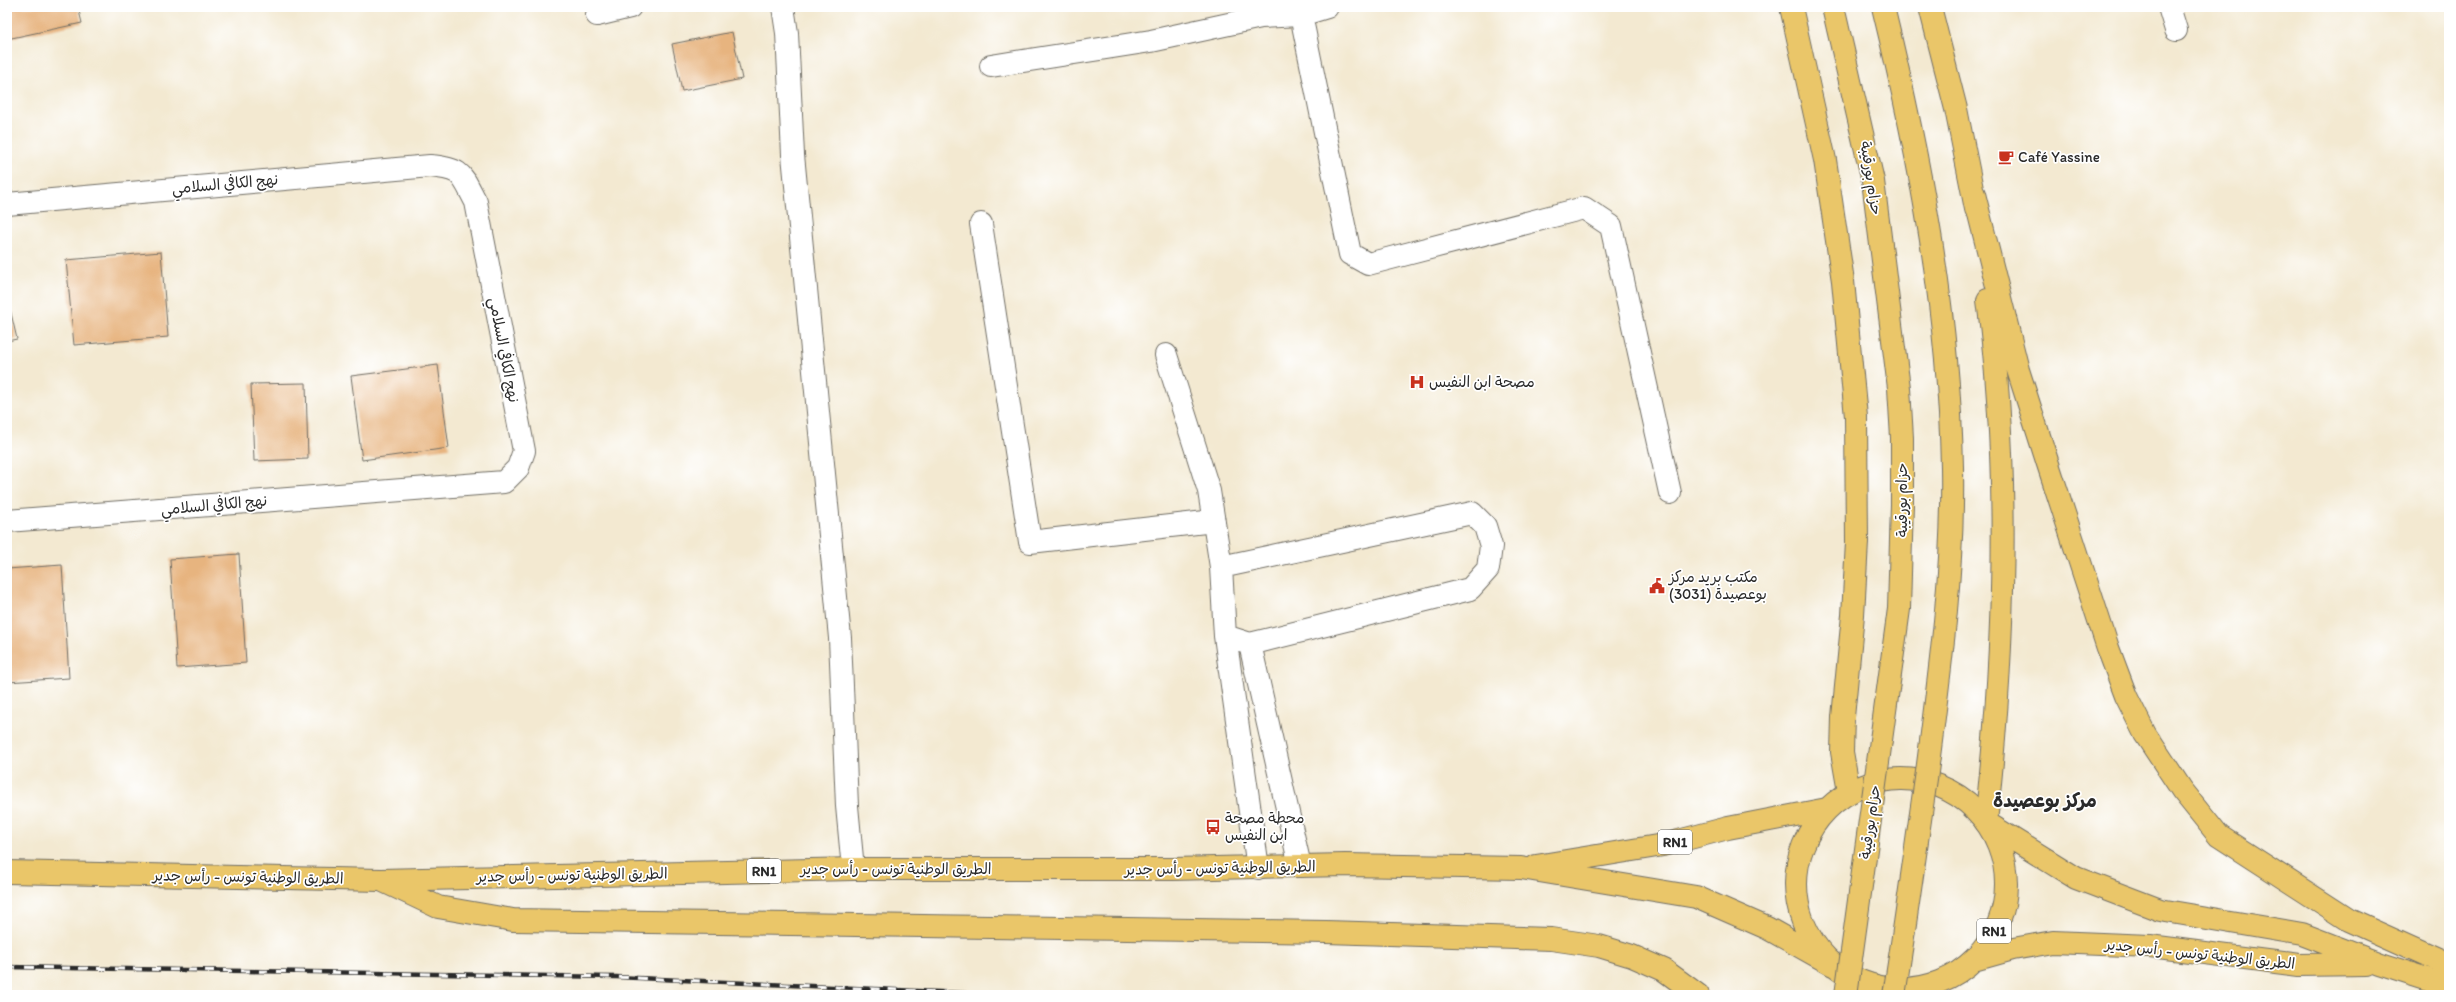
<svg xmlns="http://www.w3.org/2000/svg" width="2456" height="1002" font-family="Itim,'Playpen Sans Arabic',sans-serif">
<rect width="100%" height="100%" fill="#fff"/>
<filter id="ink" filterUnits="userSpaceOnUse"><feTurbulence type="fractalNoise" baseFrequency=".025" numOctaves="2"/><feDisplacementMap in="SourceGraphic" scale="8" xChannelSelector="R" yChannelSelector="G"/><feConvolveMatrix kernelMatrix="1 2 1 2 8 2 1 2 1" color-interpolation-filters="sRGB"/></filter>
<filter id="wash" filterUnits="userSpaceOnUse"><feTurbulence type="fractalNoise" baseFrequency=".012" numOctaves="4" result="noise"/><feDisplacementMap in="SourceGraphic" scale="16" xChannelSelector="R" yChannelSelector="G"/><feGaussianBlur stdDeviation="0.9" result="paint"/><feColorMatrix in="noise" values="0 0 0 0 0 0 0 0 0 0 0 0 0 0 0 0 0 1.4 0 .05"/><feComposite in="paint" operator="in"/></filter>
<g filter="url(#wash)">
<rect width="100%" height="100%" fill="#f3e9d1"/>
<g id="blocks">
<path fill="#e7b47f" d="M 7,7 L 78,7 L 82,23 L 7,39 Z
M 732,32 L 742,79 L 682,91 L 672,44 Z
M 161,252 L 168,337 L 74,345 L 66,260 Z
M 7,296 L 17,339 L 7,341 Z
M 438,365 L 449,448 L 362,460 L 351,376 Z
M 306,383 L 308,459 L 254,461 L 251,384 Z
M 239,554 L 246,663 L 177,668 L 170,559 Z
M 62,565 L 69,678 L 7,682 L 7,569 Z"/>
</g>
</g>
<g filter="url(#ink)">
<use href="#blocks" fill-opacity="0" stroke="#716e65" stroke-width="1"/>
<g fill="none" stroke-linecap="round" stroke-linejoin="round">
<defs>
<path id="minor" d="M 783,7 L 787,33 L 793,155 L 840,638 L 847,806 L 853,869
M 1258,7 L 1261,17 L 1301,15 L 1327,7
M 2169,7 L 2176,30
M 597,15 L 630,7
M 1301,15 L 1350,254 L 1368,264 L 1584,208 L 1611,226 L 1670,493
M 991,66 L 1151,41 L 1261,17
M 7,204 L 430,166 C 463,169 461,174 476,202 L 524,451 L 518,468 L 504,482 L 7,521
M 981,224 L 1030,542 L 1214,521
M 1166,355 L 1209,491 L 1221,567 L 1472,513 L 1485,526 L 1491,546 L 1488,569 L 1470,589 L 1250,644 L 1225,636
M 1221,567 L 1225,636 L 1258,868
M 1250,644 L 1300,866"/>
<path id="major" d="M1796 884a105 105 0 1 1 210 0a105 105 0 1 1-210 0Z
M 1987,823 L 2076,878 L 2160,910 L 2302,934 L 2380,964 L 2449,986
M 1536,866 L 1663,845 L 1728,828 L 1827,809
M 7,872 L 381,880 L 853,869 L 1173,869 L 1345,865 L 1521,868 L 1696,897 L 1767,928 L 1833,965
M 1974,960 L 2013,949 L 2053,942 L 2150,946 L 2299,965 L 2367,964"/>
<path id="highway" d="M 1791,7 L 1825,160 L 1843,281 L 1856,417 L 1857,542 L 1853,615 L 1843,717 L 1842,752 L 1849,792
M 1930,7 L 1956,109 L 1976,209
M 1974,194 L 2018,370 L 2048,464 L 2108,648 L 2126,696 L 2145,734 L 2182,790 L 2219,836 L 2349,920 L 2449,965
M 1986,822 C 2005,649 2011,473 1988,300
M 381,880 L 438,907 L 513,920 L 1326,932 L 1551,939 L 1599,946 L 1632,956 L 1664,970 L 1698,995"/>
</defs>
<use href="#minor" stroke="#716e65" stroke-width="24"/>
<use href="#major" stroke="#716e65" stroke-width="24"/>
<use href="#highway" stroke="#716e65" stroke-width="24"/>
<use href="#minor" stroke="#fff" stroke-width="22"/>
<use href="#major" stroke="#eac669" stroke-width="22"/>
<use href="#highway" stroke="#eac669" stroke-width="22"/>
<defs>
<path id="rail" d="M 7,967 L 616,977 L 1005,995"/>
</defs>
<use href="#rail" stroke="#2b2b2b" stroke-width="4.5"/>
<use href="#rail" stroke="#fff" stroke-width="3" stroke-dasharray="9" stroke-linecap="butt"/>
<defs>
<path id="highway-bridge" d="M 1833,7 L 1873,181 L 1899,388 L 1902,438 L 1902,504 L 1899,609 L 1846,995
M 1883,7 C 1920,159 1949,311 1952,467 C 1954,569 1940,671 1927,772 C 1916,846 1906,921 1894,995"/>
</defs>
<use href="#highway-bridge" stroke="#716e65" stroke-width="24" stroke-linecap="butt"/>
<use href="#highway-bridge" stroke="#eac669" stroke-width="22"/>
</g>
</g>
<defs>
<symbol id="cafe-bare" viewBox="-9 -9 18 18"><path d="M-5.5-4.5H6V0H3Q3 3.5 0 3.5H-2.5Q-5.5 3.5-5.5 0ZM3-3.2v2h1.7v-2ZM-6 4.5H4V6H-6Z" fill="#c8321e" stroke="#fff" stroke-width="2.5" paint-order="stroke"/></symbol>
<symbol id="hospital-bare" viewBox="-9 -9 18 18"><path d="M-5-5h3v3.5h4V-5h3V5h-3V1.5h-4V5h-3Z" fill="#c8321e" stroke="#fff" stroke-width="2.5" paint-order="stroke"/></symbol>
<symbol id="civic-bare" viewBox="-9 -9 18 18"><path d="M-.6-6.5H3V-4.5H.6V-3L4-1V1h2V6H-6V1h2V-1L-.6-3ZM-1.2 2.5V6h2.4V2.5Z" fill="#c8321e" stroke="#fff" stroke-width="2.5" paint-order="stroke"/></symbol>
<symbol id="bus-bare" viewBox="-9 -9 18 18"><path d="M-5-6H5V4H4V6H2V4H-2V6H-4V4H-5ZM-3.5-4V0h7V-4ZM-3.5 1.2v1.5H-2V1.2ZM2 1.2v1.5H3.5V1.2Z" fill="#c8321e" stroke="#fff" stroke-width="2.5" paint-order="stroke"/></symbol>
</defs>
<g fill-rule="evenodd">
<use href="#cafe-bare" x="1995" y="146" width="22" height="22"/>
<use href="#hospital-bare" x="1406" y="371" width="22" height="22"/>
<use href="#civic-bare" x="1646" y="575" width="22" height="22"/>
<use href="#bus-bare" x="1202" y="816" width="22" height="22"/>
</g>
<g text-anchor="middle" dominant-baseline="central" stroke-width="3.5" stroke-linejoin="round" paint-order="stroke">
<g fill="#fff" stroke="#6b6b6b" stroke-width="1">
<rect x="1658" y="830" width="34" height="24" rx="3"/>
<rect x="747" y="859" width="34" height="24" rx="3"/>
<rect x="1977" y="919" width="34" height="24" rx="3"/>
</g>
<g font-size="14" font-weight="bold" fill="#2b2b2b">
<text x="1675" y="842">RN1</text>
<text x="764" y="871">RN1</text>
<text x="1994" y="931">RN1</text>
</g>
<g font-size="15" fill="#2b2b2b" stroke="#fff" text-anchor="start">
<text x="2018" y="157">Café Yassine</text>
<text x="1429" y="382">مصحة ابن النفيس</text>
<text x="1669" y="577">مكتب بريد مركز<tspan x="1669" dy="17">بوعصيدة (3031)</tspan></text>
<text x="1225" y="818">محطة مصحة<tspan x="1225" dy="17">ابن النفيس</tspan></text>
</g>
<g font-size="15" fill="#2b2b2b" stroke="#fff">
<text transform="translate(1871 178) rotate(81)">حزام بورقيبة</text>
<text transform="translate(225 184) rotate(-5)">نهج الكافي السلامي</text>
<text transform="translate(504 350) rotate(79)">نهج الكافي السلامي</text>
<text transform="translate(1902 500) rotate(-90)">حزام بورقيبة</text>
<text transform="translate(214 505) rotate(-5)">نهج الكافي السلامي</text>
<text transform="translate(1870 822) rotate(-82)">حزام بورقيبة</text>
<text transform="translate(1220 868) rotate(-1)">الطريق الوطنية تونس - رأس جدير</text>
<text x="896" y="869">الطريق الوطنية تونس - رأس جدير</text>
<text transform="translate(572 875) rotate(-1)">الطريق الوطنية تونس - رأس جدير</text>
<text transform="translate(248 877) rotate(1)">الطريق الوطنية تونس - رأس جدير</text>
<text transform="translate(2200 954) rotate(6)">الطريق الوطنية تونس - رأس جدير</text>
</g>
<g font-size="19" font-weight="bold" fill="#2b2b2b" stroke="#fff">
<text x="2045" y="800">مركز بوعصيدة</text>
</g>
</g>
<rect width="2456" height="1002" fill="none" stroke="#fff" stroke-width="24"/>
</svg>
